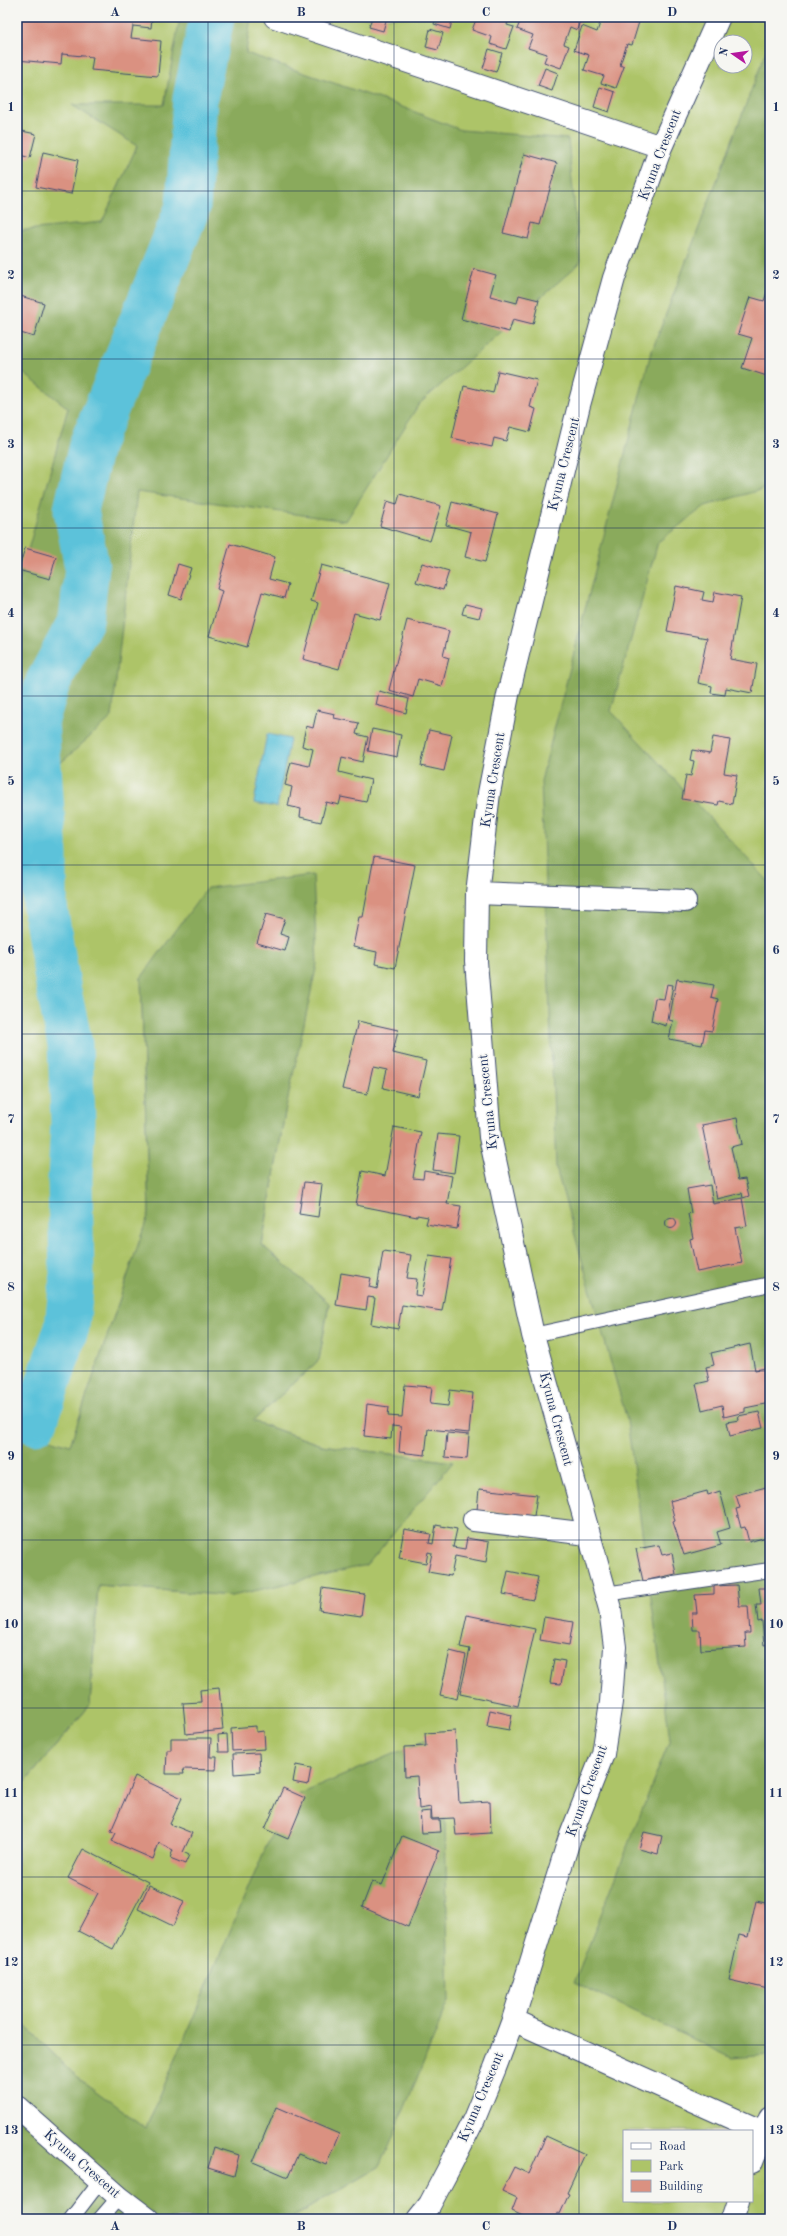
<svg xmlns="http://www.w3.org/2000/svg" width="787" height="2236" font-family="'Old Standard TT',serif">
<rect width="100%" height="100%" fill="#f6f6f2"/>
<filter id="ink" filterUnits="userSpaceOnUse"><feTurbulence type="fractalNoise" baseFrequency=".025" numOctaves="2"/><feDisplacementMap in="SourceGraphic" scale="8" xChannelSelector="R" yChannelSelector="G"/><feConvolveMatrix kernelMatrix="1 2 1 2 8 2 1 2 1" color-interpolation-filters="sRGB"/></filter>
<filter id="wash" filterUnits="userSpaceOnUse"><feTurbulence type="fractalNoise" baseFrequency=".012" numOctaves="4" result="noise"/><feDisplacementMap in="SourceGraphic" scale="16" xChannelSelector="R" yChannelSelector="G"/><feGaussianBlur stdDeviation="0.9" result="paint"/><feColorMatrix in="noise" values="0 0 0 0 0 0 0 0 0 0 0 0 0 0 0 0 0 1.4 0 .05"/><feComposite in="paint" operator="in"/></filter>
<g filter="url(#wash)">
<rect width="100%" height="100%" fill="#f4e6d1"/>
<path fill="#adc468" stroke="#647a63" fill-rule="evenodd" d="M 17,17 L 770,17 L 770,2219 L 290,2219 L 381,2165 L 286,1801 L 146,2129 L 78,2078 L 17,2018 L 17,1792 L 90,1705 L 98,1585 L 232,1596 L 453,1462 L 321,1445 L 253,1421 L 319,1360 L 329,1304 L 262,1245 L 285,1112 L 141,978 L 149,1213 L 70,1446 L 17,1429 ZM 721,42 L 745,42 L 745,66 L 721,66 ZM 624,2131 L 752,2131 L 752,2201 L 624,2201 Z"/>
<path fill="#8aaa5c" stroke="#526c5d" d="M 180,17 L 251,17 L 246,53 L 392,103 L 461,130 L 568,139 L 580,263 L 419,404 L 346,521 L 137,492 L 112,717 L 17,802 L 17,589 L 68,408 L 17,368 L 17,231 L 102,222 L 137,146 L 72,105 L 164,105 Z
M 770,41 L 770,487 L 705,506 L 658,542 L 611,711 L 770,883 L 770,2055 L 732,2058 L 574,1983 L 670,1739 L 627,1420 L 556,1168 L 541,781 L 650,356 Z
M 313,875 L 317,964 L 285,1112 L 262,1245 L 329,1303 L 319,1360 L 253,1421 L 321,1445 L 453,1462 L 367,1565 L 232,1596 L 98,1585 L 90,1705 L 17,1792 L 17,1429 L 70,1445 L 149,1213 L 141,978 L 207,888 Z
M 443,1733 L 449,2001 L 381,2165 L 290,2219 L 17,2219 L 17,2018 L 78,2078 L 146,2128 L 286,1800 Z"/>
<path fill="#5cc2da" stroke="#3c789c" d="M 267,734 L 290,739 L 277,807 L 254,803 Z"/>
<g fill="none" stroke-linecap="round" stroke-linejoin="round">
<path stroke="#5cc2da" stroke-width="45" d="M 35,1422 L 67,1327 L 72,1278 L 70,1179 L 73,1121 L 70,1044 L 59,991 L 45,907 L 45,855 L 36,722 L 48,682 L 81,620 L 87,567 L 76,510 L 91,446 L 188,207 L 195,99 L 212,17"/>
</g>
<g id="blocks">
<path fill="#da9181" d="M 17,17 L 152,17 L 151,28 L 133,26 L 131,38 L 161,41 L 158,76 L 91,70 L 93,57 L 62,54 L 61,64 L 17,60 Z
M 372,17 L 387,17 L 383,31 L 369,27 Z
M 436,17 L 453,17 L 450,29 L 434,24 Z
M 477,17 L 509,17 L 507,25 L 514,27 L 506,49 L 490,44 L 492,37 L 472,30 Z
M 522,17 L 581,17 L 577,30 L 570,27 L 564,44 L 569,46 L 561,68 L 544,62 L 547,54 L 528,48 L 533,35 L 517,29 Z
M 602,17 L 623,22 L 624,17 L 639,22 L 632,45 L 627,44 L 620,65 L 624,67 L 616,88 L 601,83 L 604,76 L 584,70 L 589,55 L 574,50 L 582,26 L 597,32 Z
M 430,29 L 443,33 L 438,50 L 426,47 Z
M 489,49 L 502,53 L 496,72 L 483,68 Z
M 545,68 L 558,73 L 552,91 L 538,86 Z
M 600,87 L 615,92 L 609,112 L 594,107 Z
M 17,130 L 36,134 L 30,158 L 17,154 Z
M 43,152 L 78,160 L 71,194 L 36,187 Z
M 524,154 L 557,163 L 540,225 L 532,223 L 528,239 L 503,233 Z
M 474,269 L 496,275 L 490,296 L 517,303 L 519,295 L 539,300 L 533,324 L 513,319 L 509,332 L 461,319 Z
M 770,283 L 770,377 L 742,368 L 752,338 L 738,334 L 750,297 L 764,301 Z
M 17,295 L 44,303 L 34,337 L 17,332 Z
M 498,371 L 537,380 L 530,407 L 536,409 L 530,432 L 510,427 L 506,441 L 494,438 L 492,447 L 452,438 L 464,386 L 493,393 Z
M 400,494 L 441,506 L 430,541 L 380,526 L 387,501 L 397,504 Z
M 452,502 L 498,514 L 485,562 L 465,557 L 471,532 L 446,525 Z
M 230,544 L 275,557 L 269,579 L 288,584 L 284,598 L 262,592 L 247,647 L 209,636 L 222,591 L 217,589 Z
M 25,548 L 56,557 L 50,579 L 18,570 Z
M 422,563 L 449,571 L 443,590 L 416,582 Z
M 178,564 L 191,568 L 181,599 L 169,595 Z
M 321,565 L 390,583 L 380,620 L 354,613 L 339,669 L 303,659 L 318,603 L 311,601 Z
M 676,586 L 704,592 L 702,600 L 713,602 L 715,592 L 741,597 L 730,659 L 757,664 L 752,693 L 726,688 L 725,695 L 711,693 L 712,686 L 698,683 L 707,638 L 667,631 Z
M 465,604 L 482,608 L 479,618 L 462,614 Z
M 407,620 L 449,631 L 443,656 L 449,658 L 442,686 L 418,679 L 413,697 L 389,690 Z
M 379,691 L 409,699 L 406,713 L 376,705 Z
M 317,710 L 335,714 L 334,718 L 359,723 L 356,734 L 368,737 L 363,762 L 342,757 L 339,772 L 371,780 L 366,802 L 341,797 L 339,805 L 326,802 L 321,822 L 300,817 L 301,809 L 288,806 L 292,787 L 285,785 L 291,762 L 309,766 L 313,749 L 302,746 L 306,726 L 313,728 Z
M 372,729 L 401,735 L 397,757 L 368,751 Z
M 429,730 L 452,735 L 444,771 L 421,766 Z
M 713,737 L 730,740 L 724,773 L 737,775 L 732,804 L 719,801 L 718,805 L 682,799 L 686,775 L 691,776 L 694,761 L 690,760 L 692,750 L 710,753 Z
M 374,857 L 415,865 L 395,968 L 375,964 L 377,952 L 353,947 L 359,917 L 363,917 Z
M 266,914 L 285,919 L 280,934 L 289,937 L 285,951 L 257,943 Z
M 677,979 L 714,985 L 711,997 L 718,999 L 712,1031 L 705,1030 L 702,1045 L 669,1039 L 673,1021 L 669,1020 Z
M 667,984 L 673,985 L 666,1026 L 651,1021 L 655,998 L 664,999 Z
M 358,1021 L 398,1030 L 393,1053 L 426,1061 L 418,1096 L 383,1088 L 387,1070 L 373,1067 L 367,1094 L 342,1089 Z
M 737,1118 L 742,1144 L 731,1147 L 738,1180 L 745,1179 L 749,1196 L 743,1198 L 742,1193 L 717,1199 L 702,1125 Z
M 394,1127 L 421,1132 L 413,1178 L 423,1179 L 424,1171 L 452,1176 L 447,1204 L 461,1206 L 457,1229 L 426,1224 L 428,1217 L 417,1215 L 417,1217 L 356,1205 L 362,1171 L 385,1176 Z
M 438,1134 L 459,1136 L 454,1173 L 433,1170 Z
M 304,1182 L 322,1184 L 318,1217 L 299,1214 Z
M 710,1185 L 713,1204 L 742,1198 L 747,1226 L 735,1228 L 742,1263 L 697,1272 L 690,1239 L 693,1238 L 688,1214 L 691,1213 L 687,1189 Z
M665.5 1223a5.5 5.5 0 1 1 11 0a5.5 5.5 0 1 1-11 0Z
M 383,1251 L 411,1255 L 407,1278 L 417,1279 L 415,1295 L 422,1296 L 429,1256 L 451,1259 L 442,1311 L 402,1305 L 398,1329 L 371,1324 L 375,1298 L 368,1297 L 366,1310 L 336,1305 L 341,1273 L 371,1278 L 369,1287 L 377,1289 Z
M 750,1344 L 755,1370 L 770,1367 L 770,1403 L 745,1408 L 745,1412 L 724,1417 L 722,1405 L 702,1410 L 696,1384 L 709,1381 L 706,1367 L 714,1365 L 711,1353 Z
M 405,1385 L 432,1387 L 430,1404 L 448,1406 L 450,1390 L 473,1393 L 469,1433 L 428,1429 L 425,1455 L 399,1452 L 401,1427 L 392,1426 L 391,1439 L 364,1436 L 367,1404 L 389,1407 L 388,1416 L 402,1417 Z
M 759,1412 L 763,1428 L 730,1436 L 727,1422 L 739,1420 L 738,1416 Z
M 447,1433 L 469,1435 L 467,1459 L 445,1457 Z
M 770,1486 L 770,1536 L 749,1542 L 745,1527 L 741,1528 L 736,1509 L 740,1508 L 736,1495 Z
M 479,1489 L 537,1495 L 534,1516 L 477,1510 Z
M 707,1491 L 708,1495 L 720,1491 L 730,1528 L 717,1532 L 721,1545 L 684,1555 L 673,1522 L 675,1521 L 670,1501 Z
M 436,1525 L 457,1529 L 453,1547 L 465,1549 L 467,1538 L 489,1542 L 486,1562 L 455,1556 L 451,1576 L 428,1572 L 432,1553 L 428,1552 L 426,1563 L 399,1558 L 404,1529 L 431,1534 L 429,1543 L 433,1544 Z
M 659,1545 L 662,1555 L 672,1553 L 676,1574 L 643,1581 L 636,1549 Z
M 508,1571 L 538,1577 L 533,1600 L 503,1594 Z
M 737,1585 L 739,1606 L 748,1606 L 750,1633 L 745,1633 L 746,1647 L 701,1650 L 700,1630 L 693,1630 L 692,1613 L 697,1613 L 695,1595 L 714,1594 L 714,1586 Z
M 322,1588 L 364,1594 L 361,1616 L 319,1610 Z
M 759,1588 L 770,1588 L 770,1644 L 764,1645 L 762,1621 L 758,1622 L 756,1605 L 761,1605 Z
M 467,1615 L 535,1629 L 518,1706 L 460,1694 L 470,1649 L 460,1647 Z
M 544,1617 L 573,1622 L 569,1645 L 540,1640 Z
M 450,1651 L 466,1655 L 457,1699 L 440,1695 Z
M 554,1659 L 565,1661 L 561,1684 L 550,1683 Z
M 219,1688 L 223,1730 L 186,1734 L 183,1703 L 201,1702 L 200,1690 Z
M 490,1710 L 512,1715 L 509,1730 L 487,1726 Z
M 256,1726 L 256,1732 L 264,1731 L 265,1749 L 232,1751 L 231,1728 Z
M 455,1731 L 459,1803 L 490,1801 L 491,1833 L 456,1835 L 454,1818 L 432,1819 L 431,1807 L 419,1809 L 417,1776 L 405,1777 L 404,1747 L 426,1746 L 425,1733 Z
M 227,1734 L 228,1752 L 219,1752 L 218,1735 Z
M 171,1738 L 211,1738 L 210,1757 L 217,1757 L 216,1770 L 183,1769 L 184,1774 L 166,1774 L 167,1750 L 171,1750 Z
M 259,1753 L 260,1772 L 234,1774 L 233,1754 Z
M 296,1765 L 311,1768 L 308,1785 L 293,1782 Z
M 135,1776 L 182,1798 L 170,1824 L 192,1833 L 183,1852 L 189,1855 L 185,1864 L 170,1858 L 173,1850 L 159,1843 L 153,1859 L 112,1841 L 116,1833 L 111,1831 Z
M 283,1788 L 305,1798 L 288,1839 L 265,1829 Z
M 431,1811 L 431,1820 L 440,1820 L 441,1832 L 422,1833 L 420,1812 Z
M 644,1832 L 662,1836 L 658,1854 L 639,1849 Z
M 402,1836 L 439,1851 L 408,1927 L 362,1907 L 372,1881 L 382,1885 Z
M 83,1849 L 148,1882 L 113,1949 L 78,1931 L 98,1893 L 68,1878 Z
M 149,1885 L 184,1901 L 173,1926 L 138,1909 Z
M 756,1901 L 770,1904 L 770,1980 L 768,1989 L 729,1980 L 739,1935 L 748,1937 Z
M 276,2107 L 339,2134 L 326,2165 L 298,2154 L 288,2177 L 253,2162 Z
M 546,2136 L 585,2154 L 567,2193 L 569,2194 L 560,2214 L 558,2213 L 555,2219 L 529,2219 L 512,2211 L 517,2198 L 502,2191 L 514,2167 L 529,2174 Z
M 214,2147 L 239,2155 L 234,2176 L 208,2168 Z"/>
</g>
</g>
<g filter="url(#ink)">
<use href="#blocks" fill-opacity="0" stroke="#3c4a6f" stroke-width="1"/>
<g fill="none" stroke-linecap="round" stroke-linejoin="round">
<defs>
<path id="lane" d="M 533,1335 L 770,1284
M 605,1594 L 770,1570
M 71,2219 L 101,2180
M 100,2219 L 119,2197"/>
<path id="street" d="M 275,17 L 661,147
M 477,893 L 685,901
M 474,1520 L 588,1534
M 513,2020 L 763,2132
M 17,2107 L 119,2197 L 148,2219
M 752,2162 L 770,2117
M 418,2219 L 430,2204 L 448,2170 L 474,2119 L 495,2068 L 513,2020 L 569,1840 L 603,1754 L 611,1702 L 615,1647 L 610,1609 L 533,1335 L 490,1137 L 476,961 L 477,893 L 489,793 L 508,695 L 579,405 L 614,278 L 661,147 L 719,17
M 732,2219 L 738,2201"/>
</defs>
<use href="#lane" stroke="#3c4a6f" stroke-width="16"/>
<use href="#street" stroke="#3c4a6f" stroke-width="24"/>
<use href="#lane" stroke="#fff" stroke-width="14"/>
<use href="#street" stroke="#fff" stroke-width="22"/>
</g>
</g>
<path fill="none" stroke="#1b2f5e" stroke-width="1" stroke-opacity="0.55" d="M 208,17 L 208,2219M 394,17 L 394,2219M 579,17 L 579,2219M 17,191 L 770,191M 17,359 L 770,359M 17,528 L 770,528M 17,696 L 770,696M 17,865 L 770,865M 17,1034 L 770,1034M 17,1202 L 770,1202M 17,1371 L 770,1371M 17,1540 L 770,1540M 17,1708 L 770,1708M 17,1877 L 770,1877M 17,2045 L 770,2045"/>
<g text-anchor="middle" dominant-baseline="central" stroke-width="3" stroke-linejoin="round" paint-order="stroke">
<g font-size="14" fill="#1b2f5e" stroke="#f6f6f2">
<text transform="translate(660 155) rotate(-69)">Kyuna Crescent</text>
<text transform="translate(564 464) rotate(-76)">Kyuna Crescent</text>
<text transform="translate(493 780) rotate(-81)">Kyuna Crescent</text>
<text transform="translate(488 1102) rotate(-96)">Kyuna Crescent</text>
<text transform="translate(556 1419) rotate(75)">Kyuna Crescent</text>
<text transform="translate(587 1791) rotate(-70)">Kyuna Crescent</text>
<text transform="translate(481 2097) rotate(-67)">Kyuna Crescent</text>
<text transform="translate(82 2164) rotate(41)">Kyuna Crescent</text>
</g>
</g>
<rect width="787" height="2236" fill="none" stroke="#f6f6f2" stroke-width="44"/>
<rect x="623" y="2130" width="130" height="72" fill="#f6f6f2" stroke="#9ea6b7"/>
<rect x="631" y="2143" width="20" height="6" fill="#ffffff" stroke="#9ea6b7"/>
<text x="659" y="2150" font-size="12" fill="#1b2f5e">Road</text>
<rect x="631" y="2160" width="20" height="12" fill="#adc468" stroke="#9ea6b7"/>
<text x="659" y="2170" font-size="12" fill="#1b2f5e">Park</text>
<rect x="631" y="2180" width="20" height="12" fill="#da9181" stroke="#9ea6b7"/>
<text x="659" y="2190" font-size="12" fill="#1b2f5e">Building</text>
<g transform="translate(733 54) rotate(283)"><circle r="19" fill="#f6f6f2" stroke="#9ea6b7"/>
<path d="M0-3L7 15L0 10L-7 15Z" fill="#b5179e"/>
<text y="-6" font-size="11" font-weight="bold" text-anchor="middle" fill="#1b2f5e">N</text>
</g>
<rect x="22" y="22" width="743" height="2192" fill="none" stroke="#1b2f5e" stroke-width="1.5"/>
<g font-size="13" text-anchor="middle" font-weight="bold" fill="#1b2f5e">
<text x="115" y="16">A</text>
<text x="301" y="16">B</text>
<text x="486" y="16">C</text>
<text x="672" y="16">D</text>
<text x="11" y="111">1</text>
<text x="776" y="111">1</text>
<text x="11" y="279">2</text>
<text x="776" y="279">2</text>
<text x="11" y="448">3</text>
<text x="776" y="448">3</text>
<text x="11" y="617">4</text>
<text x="776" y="617">4</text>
<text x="11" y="785">5</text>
<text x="776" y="785">5</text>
<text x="11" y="954">6</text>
<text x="776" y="954">6</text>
<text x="11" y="1123">7</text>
<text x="776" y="1123">7</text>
<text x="11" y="1291">8</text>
<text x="776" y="1291">8</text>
<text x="11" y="1460">9</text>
<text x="776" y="1460">9</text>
<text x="11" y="1628">10</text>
<text x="776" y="1628">10</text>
<text x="11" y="1797">11</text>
<text x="776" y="1797">11</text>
<text x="11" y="1966">12</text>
<text x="776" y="1966">12</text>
<text x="11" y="2134">13</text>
<text x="776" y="2134">13</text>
<text x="115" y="2230">A</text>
<text x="301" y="2230">B</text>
<text x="486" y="2230">C</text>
<text x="672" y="2230">D</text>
</g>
</svg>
